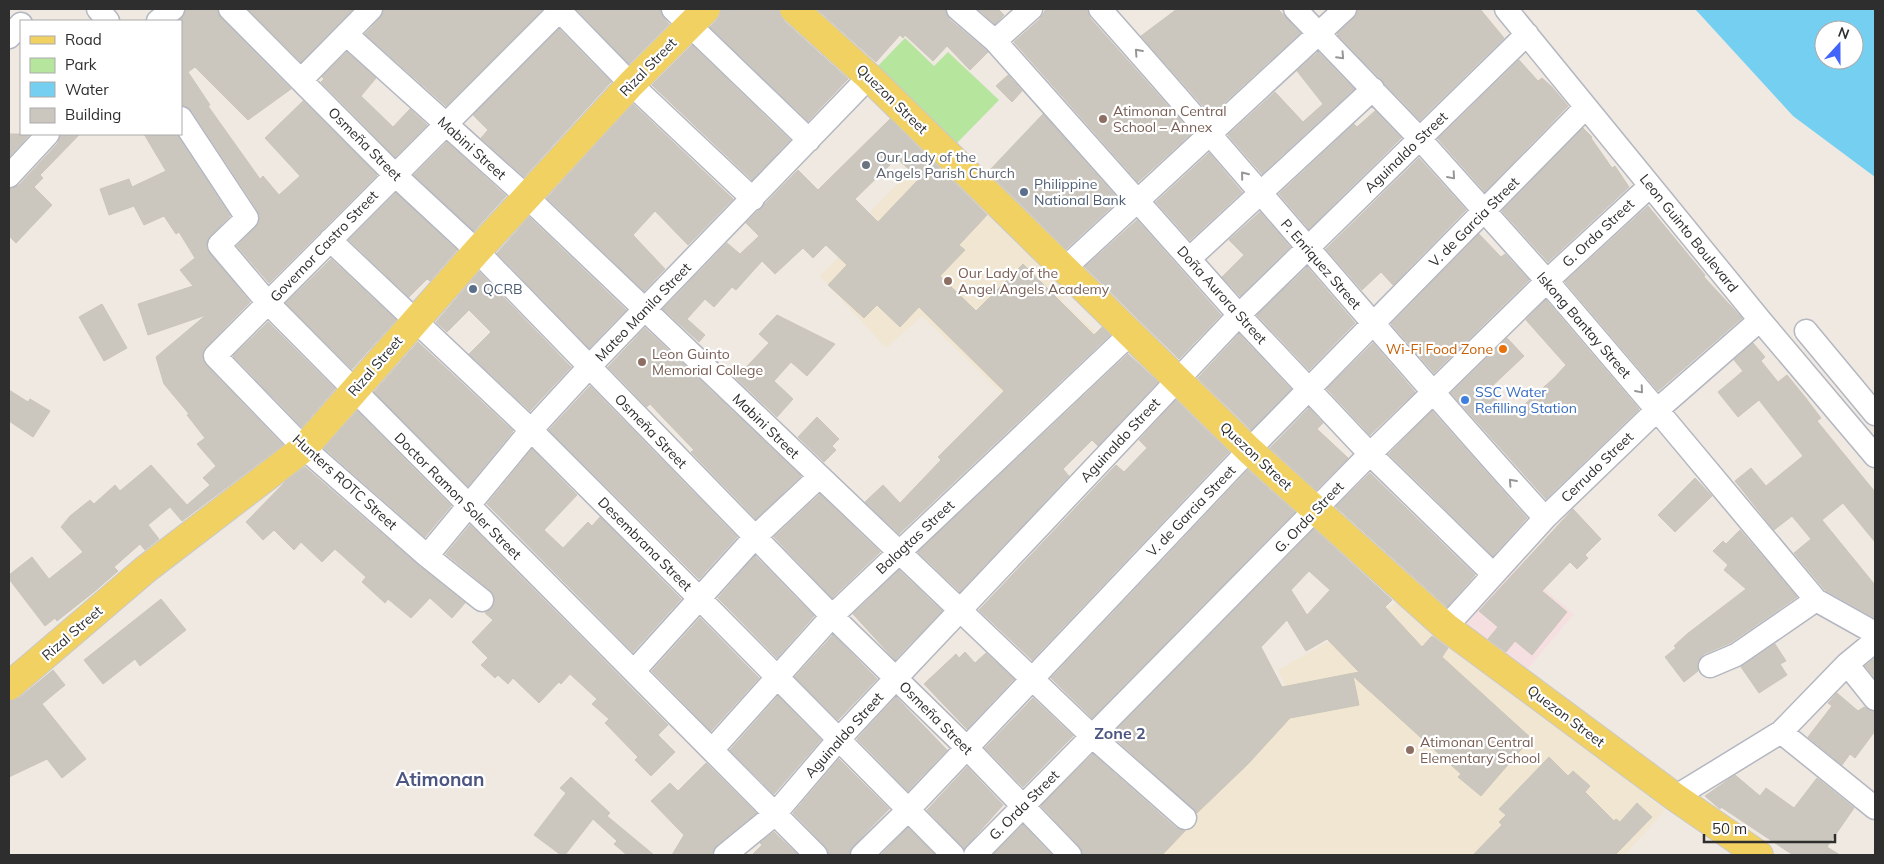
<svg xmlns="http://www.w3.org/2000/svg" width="1884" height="864" font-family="Mulish,sans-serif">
<rect width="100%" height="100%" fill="#efe9e1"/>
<path fill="#f0e6d1" d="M 934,146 L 1076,285 L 1061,301 L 1097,333 L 1050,382 L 1058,397 L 1033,423 L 922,316 L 886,348 L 820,276 L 876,219 L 870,212 Z
M 1400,601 L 1665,810 L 1625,855 L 1132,855 L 1287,690 L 1278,670 Z"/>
<path fill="#f5dfe0" d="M 1514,564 L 1574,614 L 1525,672 L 1465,622 Z"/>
<path fill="#b6e59e" d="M 905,38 L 934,66 L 948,52 L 999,100 L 956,144 L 876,68 Z"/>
<path fill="#75cff0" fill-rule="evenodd" d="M 1695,9 L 1875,9 L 1875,177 L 1793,116 ZM 1824,30 L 1854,30 L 1854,60 L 1824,60 Z"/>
<path fill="#cbc7bf" stroke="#cbc5ba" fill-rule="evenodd" d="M 186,9 L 217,9 L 221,18 L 291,89 L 248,120 L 195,67 L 188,72 L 210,105 L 208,106 L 260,179 L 263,176 L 279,195 L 300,176 L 265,138 L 303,101 L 377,175 L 269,283 L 237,246 L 259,223 L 258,211 L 192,111 L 181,105 L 181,19 Z
M 248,9 L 353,9 L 301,62 Z
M 384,9 L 543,9 L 446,106 L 365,34 L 380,18 Z
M 576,9 L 660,9 L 664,18 L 669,24 L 629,64 Z
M 721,9 L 779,9 L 784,21 L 848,79 L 808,121 L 710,27 L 717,20 Z
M 817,9 L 945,9 L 949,19 L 988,52 L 970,70 L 947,46 L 933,61 L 905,35 L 903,38 L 900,35 L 876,62 Z
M 978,9 L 998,9 L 1004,15 L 995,24 Z
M 1046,9 L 1087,9 L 1090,18 L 1192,133 L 1138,182 L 1014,42 L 1040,19 Z
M 1177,9 L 1278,9 L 1300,33 L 1211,115 L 1141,36 Z
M 1358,9 L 1480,9 L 1504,38 L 1420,120 L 1337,34 L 1354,18 Z
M 559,29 L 611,82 L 524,177 L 481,138 L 488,130 L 473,115 Z
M 692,45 L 790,140 L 752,180 L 652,85 Z
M 347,52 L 376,78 L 361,96 L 393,127 L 410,109 L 427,125 L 395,157 L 321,82 L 324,79 L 322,77 Z
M 1318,52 L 1354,89 L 1262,174 L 1228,135 L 1275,92 L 1303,122 L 1323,104 L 1297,71 Z
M 1519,60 L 1538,81 L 1542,78 L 1552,87 L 1568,106 L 1485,192 L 1438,139 Z
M 1008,75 L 1022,91 L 1012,102 L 996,86 Z
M 633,104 L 733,199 L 688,245 L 655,211 L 633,235 L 665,269 L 644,291 L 547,198 Z
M 1375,111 L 1401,138 L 1309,229 L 1279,194 L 1354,124 L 1357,127 Z
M 1043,114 L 1119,200 L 1066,249 L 988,172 Z
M 890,119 L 987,215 L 959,245 L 965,250 L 940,276 L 976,311 L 1023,264 L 1094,335 L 1102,327 L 1110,335 L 899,534 L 865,502 L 883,485 L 900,503 L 941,460 L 938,457 L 1004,391 L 919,307 L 900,327 L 877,305 L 864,318 L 828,285 L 847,265 L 826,245 L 813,258 L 803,248 L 775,274 L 762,261 L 736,290 L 732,287 L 714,307 L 705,299 L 687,319 L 705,335 L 699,342 L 663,309 L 727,243 L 740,254 L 759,236 L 746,223 L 798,170 L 818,190 ZM 897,158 L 919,179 L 878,222 L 855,199 Z
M 1583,128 L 1592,137 L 1591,138 L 1612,168 L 1615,166 L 1629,187 L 1548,262 L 1502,211 Z
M 9,134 L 30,134 L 9,157 Z
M 61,134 L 80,134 L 40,175 L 43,178 L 34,187 L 52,205 L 16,243 L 9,236 L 9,189 L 19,185 L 58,143 Z
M 144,134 L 176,134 L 230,216 L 210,236 L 206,248 L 250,302 L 206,347 L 202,359 L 206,365 L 283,445 L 182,521 L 170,507 L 148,525 L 159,539 L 145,550 L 140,544 L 114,567 L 118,571 L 95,591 L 57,621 L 55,618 L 45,626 L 9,579 L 9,575 L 32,557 L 49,579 L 83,552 L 61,527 L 70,516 L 90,500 L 94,504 L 115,485 L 120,491 L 151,465 L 187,505 L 210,485 L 203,478 L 216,466 L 197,444 L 205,438 L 187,415 L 189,414 L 164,384 L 156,357 L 206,315 L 148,335 L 138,304 L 193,286 L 180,270 L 195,258 L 179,232 L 176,234 L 164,216 L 144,225 L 134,206 L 109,215 L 100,189 L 129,179 L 132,187 L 166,171 Z
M 447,142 L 506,196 L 474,231 L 414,175 Z
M 1209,153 L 1242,192 L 1190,240 L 1156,202 Z
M 1419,158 L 1466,210 L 1393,285 L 1381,272 L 1362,290 L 1326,249 Z
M 396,193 L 457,250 L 430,281 L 427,279 L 409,297 L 349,240 Z
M 1648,206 L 1705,275 L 1704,277 L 1742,318 L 1658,391 L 1565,282 Z
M 1260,212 L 1290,247 L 1240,296 L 1222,277 L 1244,255 L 1229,240 Z
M 529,217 L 626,310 L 589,348 L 497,253 Z
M 1137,220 L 1221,315 L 1179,359 L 1085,267 Z
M 1479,234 L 1501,257 L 1505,254 L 1529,280 L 1434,373 L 1391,324 Z
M 331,259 L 396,320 L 352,369 L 286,303 Z
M 1307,267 L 1355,323 L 1309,370 L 1257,315 Z
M 479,272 L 571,367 L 530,411 L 469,354 L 491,332 L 469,310 L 447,332 L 436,322 Z
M 1546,300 L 1639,409 L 1546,499 L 1451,393 L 1507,338 L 1524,356 L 1488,390 L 1509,414 L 1513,410 L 1515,413 L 1554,378 L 1566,365 L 1526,320 Z
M 102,304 L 127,348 L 104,361 L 79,317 Z
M 777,315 L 835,344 L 807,376 L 791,362 L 774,381 L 793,399 L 777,417 L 736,378 L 769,343 L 759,334 Z
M 268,322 L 335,389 L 302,427 L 233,356 Z
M 645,328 L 801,476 L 756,519 L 691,452 L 694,450 L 668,423 L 650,404 L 647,407 L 608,367 Z
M 1239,334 L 1291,389 L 1251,430 L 1198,378 Z
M 418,342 L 513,431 L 468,486 L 374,392 Z
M 1373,343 L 1415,392 L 1370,435 L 1327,389 Z
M 1753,343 L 1765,357 L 1761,361 L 1778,382 L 1787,375 L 1805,397 L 1821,418 L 1817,421 L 1875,492 L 1875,542 L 1843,503 L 1822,520 L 1875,585 L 1875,618 L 1825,590 L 1794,553 L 1811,539 L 1792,516 L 1774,530 L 1735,481 L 1751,468 L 1766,486 L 1803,456 L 1759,400 L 1738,417 L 1718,392 L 1743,371 L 1734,360 Z
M 1128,354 L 1158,382 L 1098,446 L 1092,440 L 1063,469 L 1069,476 L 960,592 L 918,552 Z
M 590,386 L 737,537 L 699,579 L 549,430 Z
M 9,390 L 28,402 L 30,399 L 50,411 L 33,437 L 9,421 Z
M 1176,400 L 1229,452 L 1032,660 L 979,610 L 1116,465 L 1124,472 L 1147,448 L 1139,440 Z
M 1309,408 L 1323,423 L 1317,429 L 1348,458 L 1316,490 L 1270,448 Z
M 357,411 L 451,506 L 425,537 L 324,448 Z
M 1432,411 L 1527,518 L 1493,556 L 1389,454 Z
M 817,417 L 839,439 L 832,446 L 836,450 L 824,462 L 798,437 Z
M 532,449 L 577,495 L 544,530 L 563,548 L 588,522 L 592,526 L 600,517 L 681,599 L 633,652 L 487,504 Z
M 305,467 L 419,566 L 465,603 L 452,618 L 430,598 L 411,618 L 388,599 L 385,603 L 362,582 L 366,577 L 335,549 L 322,562 L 301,542 L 294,550 L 274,530 L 263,540 L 246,522 L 287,480 Z
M 1248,470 L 1295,512 L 1092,718 L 1051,678 Z
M 1370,473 L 1475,575 L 1447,607 L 1336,507 Z
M 1695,478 L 1712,496 L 1675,532 L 1658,515 Z
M 820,494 L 880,552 L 832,598 L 774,537 Z
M 1573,509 L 1601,539 L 1585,555 L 1588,558 L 1577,569 L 1570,562 L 1542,591 L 1567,612 L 1532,655 L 1515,641 L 1506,652 L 1488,639 L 1498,627 L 1479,611 Z
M 470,525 L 668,725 L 658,735 L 675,752 L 651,776 L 635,760 L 638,757 L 605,723 L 609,719 L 592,704 L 597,699 L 570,674 L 561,684 L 559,682 L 539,703 L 513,678 L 508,684 L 498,675 L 495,678 L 481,665 L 488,658 L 472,642 L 493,620 L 485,613 L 492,608 L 494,596 L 490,590 L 446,554 Z
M 1314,529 L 1392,600 L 1385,607 L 1422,647 L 1432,636 L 1448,648 L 1442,657 L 1531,738 L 1481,796 L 1458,777 L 1461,774 L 1353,676 L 1359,705 L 1290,718 L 1248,764 L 1197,813 L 1111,735 ZM 1309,571 L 1330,590 L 1307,615 L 1291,590 ZM 1287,620 L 1306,651 L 1327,639 L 1359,672 L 1282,687 L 1261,647 Z
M 1740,530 L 1797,597 L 1730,643 L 1704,654 L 1697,664 L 1698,671 L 1684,682 L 1665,657 L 1676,648 L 1674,646 L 1687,634 L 1746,589 L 1724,570 L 1728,565 L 1713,551 L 1723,541 L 1726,544 Z
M 755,556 L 814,616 L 777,658 L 718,598 Z
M 899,570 L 942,611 L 895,660 L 853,614 Z
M 161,599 L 186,630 L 140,666 L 135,659 L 103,684 L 84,660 Z
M 700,618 L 759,678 L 711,731 L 652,671 Z
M 833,635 L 877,679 L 838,720 L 795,677 Z
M 1775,644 L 1786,661 L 1780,664 L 1787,675 L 1759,693 L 1741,667 Z
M 965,652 L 975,663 L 986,653 L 1014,679 L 967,729 L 924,684 L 956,654 L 959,658 Z
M 1875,658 L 1875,678 L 1865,666 Z
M 53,670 L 65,685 L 42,704 L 86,759 L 62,778 L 47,759 L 9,777 L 9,701 L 19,698 Z
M 1837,693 L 1858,711 L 1864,707 L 1875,712 L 1875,731 L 1855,758 L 1850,754 L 1842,765 L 1808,737 L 1832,706 L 1828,703 Z
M 778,696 L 821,740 L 774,794 L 730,750 Z
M 896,697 L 947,750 L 908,791 L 857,739 Z
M 1033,698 L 1073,736 L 1023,787 L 985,748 Z
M 1093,754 L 1176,828 L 1185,831 L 1162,855 L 1083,855 L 1079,846 L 1041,806 Z
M 1549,757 L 1568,776 L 1573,771 L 1590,786 L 1585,792 L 1614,821 L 1616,819 L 1620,822 L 1637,803 L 1652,817 L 1615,855 L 1473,855 L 1502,825 L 1499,822 L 1506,815 L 1499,809 Z
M 839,759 L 889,809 L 853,846 L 849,855 L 829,855 L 825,846 L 793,813 Z
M 706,763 L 756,813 L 717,845 L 711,855 L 672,855 L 684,835 L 651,801 L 670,783 L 678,791 Z
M 967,767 L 1003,805 L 964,849 L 927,810 Z
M 1735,775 L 1760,796 L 1766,788 L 1794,808 L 1817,778 L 1854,808 L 1827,847 L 1840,855 L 1793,855 L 1721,807 L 1720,809 L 1705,796 Z
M 571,777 L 610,813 L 607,816 L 654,855 L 627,855 L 614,844 L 617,841 L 593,819 L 565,855 L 561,855 L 534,835 L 566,793 L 560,788 Z
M 1023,825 L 1052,855 L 993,855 Z
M 908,828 L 935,855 L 881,855 Z
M 774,832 L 798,855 L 752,855 L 762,845 L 760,843 Z"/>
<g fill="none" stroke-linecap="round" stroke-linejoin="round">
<defs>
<path id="minor" d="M 98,9 L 108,21
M 230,9 L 394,174 L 477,251 L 832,616 L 966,747 L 1070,855
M 558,9 L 631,84 L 753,199
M 673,9 L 809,140
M 958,9 L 995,41 L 1239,315 L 1370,454 L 1493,574
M 1100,9 C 1250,177 1393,351 1545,518
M 1295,9 L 1420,139 L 1547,281 L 1657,410 L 1816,600 L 1875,633
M 1506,9 L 1760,320 L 1875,456
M 158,21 L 173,9
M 346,34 L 527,197 L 1093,737 L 1185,818
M 9,37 L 21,24
M 995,41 L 1031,9
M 302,79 L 371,9
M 181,118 L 247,218 L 219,245 L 269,304 L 816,855
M 9,176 L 48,134
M 330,240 L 531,430 L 700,599 L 953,855
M 1189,259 L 1373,89
M 1065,268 L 1345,9
M 1806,331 L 1875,414
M 427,556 L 531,430 L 588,368 L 869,77
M 482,600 L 427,556 L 304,448 L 215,356 L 561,9
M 1446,627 L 1545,518 L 1657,410 L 1760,320
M 1875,641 L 1847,664 L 1781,732 L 1875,808
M 1847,664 L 1875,699
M 1710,666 L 1736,655 L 1816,600
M 634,671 L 755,537 L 819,477
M 712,750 L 832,616 L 1129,335
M 1675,797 L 1781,732
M 725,855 L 774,815 L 839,739 L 896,678 L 1239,315 L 1527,34
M 862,855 L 908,810 L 1249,450 L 1586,107
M 975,855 L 1370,454 L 1547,281 L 1650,186"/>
<path id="major" d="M 794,9 L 869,77 L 1249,450 L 1446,627 L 1675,797 L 1759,855
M 9,686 L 146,569 L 304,448 L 477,251 L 631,84 L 706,9"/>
</defs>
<use href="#minor" stroke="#b4b7c1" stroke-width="25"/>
<use href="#major" stroke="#c9c9c9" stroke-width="30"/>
<use href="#minor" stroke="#fff" stroke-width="22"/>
<use href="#major" stroke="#f2d163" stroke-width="28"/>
</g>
<defs><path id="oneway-chevron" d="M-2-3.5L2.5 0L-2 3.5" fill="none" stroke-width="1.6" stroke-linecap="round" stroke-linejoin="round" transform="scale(1.25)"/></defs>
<g stroke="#969696">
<use href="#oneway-chevron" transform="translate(1138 52) rotate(-132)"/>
<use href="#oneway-chevron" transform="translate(1341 56) rotate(47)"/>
<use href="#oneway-chevron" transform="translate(1244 175) rotate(-129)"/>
<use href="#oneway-chevron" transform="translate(1452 176) rotate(49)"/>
<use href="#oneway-chevron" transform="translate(1640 390) rotate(49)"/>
<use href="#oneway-chevron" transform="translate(1512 482) rotate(-132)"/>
</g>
<g fill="#8d6e63" stroke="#fff" stroke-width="2">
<circle cx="1103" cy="119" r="5"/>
<circle cx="948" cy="281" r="5"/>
<circle cx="642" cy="362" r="5"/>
<circle cx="1410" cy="750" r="5"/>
</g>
<circle fill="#6b7280" stroke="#fff" stroke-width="2" cx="866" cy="165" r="5"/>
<g fill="#5c6f8a" stroke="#fff" stroke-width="2">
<circle cx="1024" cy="192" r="5"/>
<circle cx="473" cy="289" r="5"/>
</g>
<circle fill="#e8710a" stroke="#fff" stroke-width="2" cx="1503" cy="349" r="5"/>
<circle fill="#3f7fe0" stroke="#fff" stroke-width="2" cx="1465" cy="400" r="5"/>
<g text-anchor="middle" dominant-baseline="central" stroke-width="4.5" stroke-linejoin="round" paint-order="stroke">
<g font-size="14" fill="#2e2e2e" stroke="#fff">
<text transform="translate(648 67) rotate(-46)">Rizal Street</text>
<text transform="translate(892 99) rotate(44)">Quezon Street</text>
<text transform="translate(365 144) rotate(45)">Osmeña Street</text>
<text transform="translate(472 148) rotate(42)">Mabini Street</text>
<text transform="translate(1406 152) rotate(-44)">Aguinaldo Street</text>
<text transform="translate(1474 222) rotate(-45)">V. de Garcia Street</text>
<text transform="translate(1598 233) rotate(-43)">G. Orda Street</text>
<text transform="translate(1689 233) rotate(51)">Leon Guinto Boulevard</text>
<text transform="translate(324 246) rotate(-46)">Governor Castro Street</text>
<text transform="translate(1321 264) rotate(49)">P. Enriquez Street</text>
<text transform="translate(1222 295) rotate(48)">Doña Aurora Street</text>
<text transform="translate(643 312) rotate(-46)">Mateo Manila Street</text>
<text transform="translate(1584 325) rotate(49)">Iskong Bantay Street</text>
<text transform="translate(375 366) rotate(-49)">Rizal Street</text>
<text transform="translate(766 426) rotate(44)">Mabini Street</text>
<text transform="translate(651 431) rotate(46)">Osmeña Street</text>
<text transform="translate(1120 440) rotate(-47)">Aguinaldo Street</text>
<text transform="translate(1256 456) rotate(43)">Quezon Street</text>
<text transform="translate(1597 467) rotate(-44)">Cerrudo Street</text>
<text transform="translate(345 482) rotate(42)">Hunters ROTC Street</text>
<text transform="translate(458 496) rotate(45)">Doctor Ramon Soler Street</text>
<text transform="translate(1191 511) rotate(-46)">V. de Garcia Street</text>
<text transform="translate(1309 517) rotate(-46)">G. Orda Street</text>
<text transform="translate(915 537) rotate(-43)">Balagtas Street</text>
<text transform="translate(645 544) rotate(45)">Desembrana Street</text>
<text transform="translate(72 633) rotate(-41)">Rizal Street</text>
<text transform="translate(1566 716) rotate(37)">Quezon Street</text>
<text transform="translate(936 718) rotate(45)">Osmeña Street</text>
<text transform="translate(844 735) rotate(-48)">Aguinaldo Street</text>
<text transform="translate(1024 805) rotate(-45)">G. Orda Street</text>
</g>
<g font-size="14" fill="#785e54" stroke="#fff" text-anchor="start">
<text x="1113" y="111">Atimonan Central<tspan x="1113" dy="16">School – Annex</tspan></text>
<text x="958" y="273">Our Lady of the<tspan x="958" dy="16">Angel Angels Academy</tspan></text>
<text x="652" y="354">Leon Guinto<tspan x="652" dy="16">Memorial College</tspan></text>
<text x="1420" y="742">Atimonan Central<tspan x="1420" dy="16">Elementary School</tspan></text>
</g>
<g font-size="14" fill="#5b616d" stroke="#fff" text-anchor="start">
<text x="876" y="157">Our Lady of the<tspan x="876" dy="16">Angels Parish Church</tspan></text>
</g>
<g font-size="14" fill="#4e5e75" stroke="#fff" text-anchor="start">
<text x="1034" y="184">Philippine<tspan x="1034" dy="16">National Bank</tspan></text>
<text x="483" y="289">QCRB</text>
</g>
<g font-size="14" fill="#c56008" stroke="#fff" text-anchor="end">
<text x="1493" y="349">Wi-Fi Food Zone</text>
</g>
<g font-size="14" fill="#366cbe" stroke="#fff" text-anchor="start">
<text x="1475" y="392">SSC Water<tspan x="1475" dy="16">Refilling Station</tspan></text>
</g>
<g font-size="16" font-weight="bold" fill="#4d5680" stroke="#fff">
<text x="1120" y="733">Zone 2</text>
</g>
<g font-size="19" font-weight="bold" fill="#4d5680" stroke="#fff">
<text x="440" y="779">Atimonan</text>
</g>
</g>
<rect width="1884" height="864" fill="none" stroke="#2e2e2e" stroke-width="20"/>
<rect x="20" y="20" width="162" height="115" fill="#ffffff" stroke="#ababab"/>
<rect x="30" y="36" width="25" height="8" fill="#f2d163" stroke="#ababab"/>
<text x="65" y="45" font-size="15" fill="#2e2e2e">Road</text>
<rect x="30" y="58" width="25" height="15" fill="#b6e59e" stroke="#ababab"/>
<text x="65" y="70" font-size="15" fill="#2e2e2e">Park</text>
<rect x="30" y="82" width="25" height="15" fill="#75cff0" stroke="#ababab"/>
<text x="65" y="95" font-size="15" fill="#2e2e2e">Water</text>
<rect x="30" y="108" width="25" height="15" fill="#cbc7bf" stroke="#ababab"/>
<text x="65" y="120" font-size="15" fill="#2e2e2e">Building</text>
<g transform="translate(1839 45) rotate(21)"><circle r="24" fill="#ffffff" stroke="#ababab"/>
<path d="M0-4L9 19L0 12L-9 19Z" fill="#4264fb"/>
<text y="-8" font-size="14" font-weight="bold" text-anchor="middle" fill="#2e2e2e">N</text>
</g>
<path d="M1704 834v8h131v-8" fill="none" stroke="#2e2e2e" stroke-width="2.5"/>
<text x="1712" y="834" font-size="15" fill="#2e2e2e" stroke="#ffffff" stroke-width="4" paint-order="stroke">50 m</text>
</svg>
